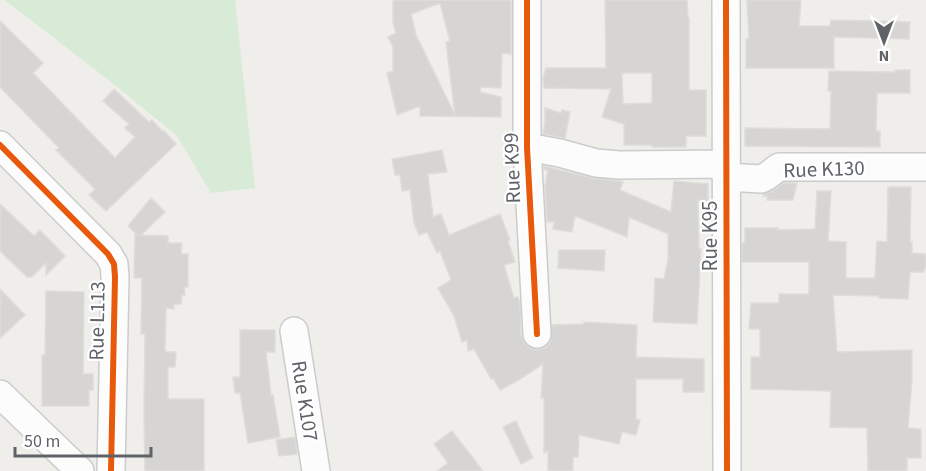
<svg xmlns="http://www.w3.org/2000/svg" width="926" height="471" font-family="'Source Sans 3',sans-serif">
<rect width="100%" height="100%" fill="#efeeea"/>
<path fill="#d8ebd6" d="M 5,0 L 235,0 L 255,188 L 211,193 L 177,136 L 111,82 Z"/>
<path fill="#d6d5d3" stroke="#deddd9" stroke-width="1.5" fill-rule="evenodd" d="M 393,0 L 511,0 L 511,54 L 502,53 L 501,88 L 481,87 L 480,92 L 501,97 L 501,117 L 420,116 L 420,106 L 397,115 L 387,73 L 393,71 L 393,47 L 388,37 L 396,33 L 393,22 ZM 440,3 L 450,41 L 446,42 L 455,115 L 416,35 L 411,14 Z
M 605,0 L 687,0 L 688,18 L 689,18 L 689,90 L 706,90 L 706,136 L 686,136 L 686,147 L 652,147 L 652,145 L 624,145 L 624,124 L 602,117 L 611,89 L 544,88 L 543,78 L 546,68 L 606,68 ZM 622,73 L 652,73 L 652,103 L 623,104 Z
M 747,0 L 801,0 L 799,26 L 830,26 L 831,20 L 910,22 L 909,39 L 834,37 L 834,68 L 746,68 L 746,39 L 749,39 Z
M 0,21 L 43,63 L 33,73 L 115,158 L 135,137 L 125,128 L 129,124 L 103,101 L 114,89 L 149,122 L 152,120 L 162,131 L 163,130 L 176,144 L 106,211 L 89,195 L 95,189 L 56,150 L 59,148 L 0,87 Z
M 895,70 L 910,70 L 910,93 L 877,93 L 876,131 L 880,131 L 880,147 L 745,146 L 745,128 L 830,129 L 831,91 L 828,91 L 829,71 L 895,72 Z
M 545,108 L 561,113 L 562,110 L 570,112 L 565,138 L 543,134 L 545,123 Z
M 442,150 L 447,172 L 428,174 L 433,217 L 441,214 L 449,235 L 500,214 L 510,240 L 508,241 L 515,262 L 504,265 L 514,298 L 518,297 L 520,304 L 521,335 L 524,343 L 529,348 L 537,350 L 546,347 L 551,341 L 552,325 L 584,324 L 584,322 L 637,325 L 636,357 L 704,359 L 704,392 L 683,392 L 683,379 L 636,379 L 636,419 L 640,420 L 636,435 L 622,432 L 619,444 L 579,435 L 578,457 L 573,457 L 573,471 L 548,471 L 548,451 L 544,453 L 544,398 L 541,398 L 543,364 L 517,381 L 500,390 L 493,378 L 491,379 L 474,349 L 468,351 L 467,340 L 462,342 L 454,316 L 438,288 L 451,280 L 440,251 L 437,253 L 427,232 L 419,235 L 414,223 L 410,190 L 402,191 L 400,175 L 395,175 L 392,159 Z
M 544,166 L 592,178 L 620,181 L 623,182 L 620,190 L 671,212 L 674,181 L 708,184 L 708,201 L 698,200 L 699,249 L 701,249 L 697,324 L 653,322 L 655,278 L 664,279 L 668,260 L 668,234 L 629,217 L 627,237 L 575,216 L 572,232 L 553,229 L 554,222 L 547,222 L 545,186 L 548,171 L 544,169 Z
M 784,183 L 797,183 L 793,200 L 767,200 L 767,196 L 763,196 L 763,194 L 773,191 Z
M 888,187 L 911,187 L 910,242 L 912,242 L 912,253 L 926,254 L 926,268 L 925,268 L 924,272 L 910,272 L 908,299 L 879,298 L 879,296 L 833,295 L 837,352 L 912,350 L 912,380 L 908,428 L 921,429 L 921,458 L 907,458 L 907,471 L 868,471 L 867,428 L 830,427 L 831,391 L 751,389 L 751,357 L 760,357 L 760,329 L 749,329 L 751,303 L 779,303 L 779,294 L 809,294 L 809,262 L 742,262 L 742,243 L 745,243 L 745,228 L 778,228 L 778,230 L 815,229 L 817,191 L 831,191 L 828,241 L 846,242 L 846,278 L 875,278 L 877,241 L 887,242 Z
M 151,198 L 165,212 L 141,235 L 168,236 L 168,243 L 182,243 L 181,254 L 188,254 L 188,287 L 184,287 L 185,295 L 182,295 L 181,304 L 174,304 L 174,309 L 166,308 L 165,352 L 176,352 L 175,367 L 168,367 L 168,399 L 204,399 L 204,471 L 145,471 L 144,411 L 145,334 L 141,334 L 142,278 L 134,278 L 135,235 L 137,235 L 128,226 Z
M 0,204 L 34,236 L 40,230 L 65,256 L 46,275 L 46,263 L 32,277 L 27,277 L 0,251 Z
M 559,250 L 605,250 L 604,271 L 558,268 Z
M 0,289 L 25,315 L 0,338 Z
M 46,291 L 84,292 L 83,374 L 93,374 L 93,390 L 89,390 L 89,406 L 42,406 L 42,355 L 45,355 Z
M 240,330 L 275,330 L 275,352 L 266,352 L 271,395 L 273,395 L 280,437 L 248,443 L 240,393 L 235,393 L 233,377 L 240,377 Z
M 516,421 L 533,458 L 521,464 L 503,427 Z
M 452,431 L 483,471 L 437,471 L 448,463 L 434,444 Z
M 295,437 L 297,454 L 279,456 L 276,440 Z"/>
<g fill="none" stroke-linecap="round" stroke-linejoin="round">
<defs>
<path id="minor" d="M 527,0 L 527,147 L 537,334
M 726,0 L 727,471
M 0,145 L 108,254 L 114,264 L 115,277 L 111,471
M 527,147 L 560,153 L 596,163 L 619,165 L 726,164
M 726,177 L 761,179 C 768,177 773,171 779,167 L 926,167
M 294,331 L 316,471
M 0,394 L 80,471"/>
</defs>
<use href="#minor" stroke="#cbcccc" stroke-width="30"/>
<use href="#minor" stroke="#fdfcfc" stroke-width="27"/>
<defs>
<path id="cycleway" d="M 527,0 L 527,147 L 537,334
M 726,0 L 727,471
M 0,145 L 108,254 L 114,264 L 115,277 L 111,471"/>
</defs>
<use href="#cycleway" stroke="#fff" stroke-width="10"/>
<use href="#cycleway" stroke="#e8590c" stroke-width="6"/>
</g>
<g text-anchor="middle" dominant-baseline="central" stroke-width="4.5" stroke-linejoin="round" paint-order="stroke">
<g font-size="21" fill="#5f6368" stroke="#fff">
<text transform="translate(512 168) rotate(-92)">Rue K99</text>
<text transform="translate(824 169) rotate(-2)">Rue K130</text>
<text transform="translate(710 236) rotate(-90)">Rue K95</text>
<text transform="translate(97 321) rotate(-89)">Rue L113</text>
<text transform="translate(305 401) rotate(81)">Rue K107</text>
</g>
</g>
<g transform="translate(884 42) rotate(180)" stroke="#ffffff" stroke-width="4.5" paint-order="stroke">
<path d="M0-4.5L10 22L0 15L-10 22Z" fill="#5f6368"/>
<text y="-9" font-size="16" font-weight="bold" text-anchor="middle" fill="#5f6368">N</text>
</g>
<path d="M15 447v9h136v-9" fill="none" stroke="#5f6368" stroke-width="3"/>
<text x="24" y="447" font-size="18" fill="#5f6368" stroke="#ffffff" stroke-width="4.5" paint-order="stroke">50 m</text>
</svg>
